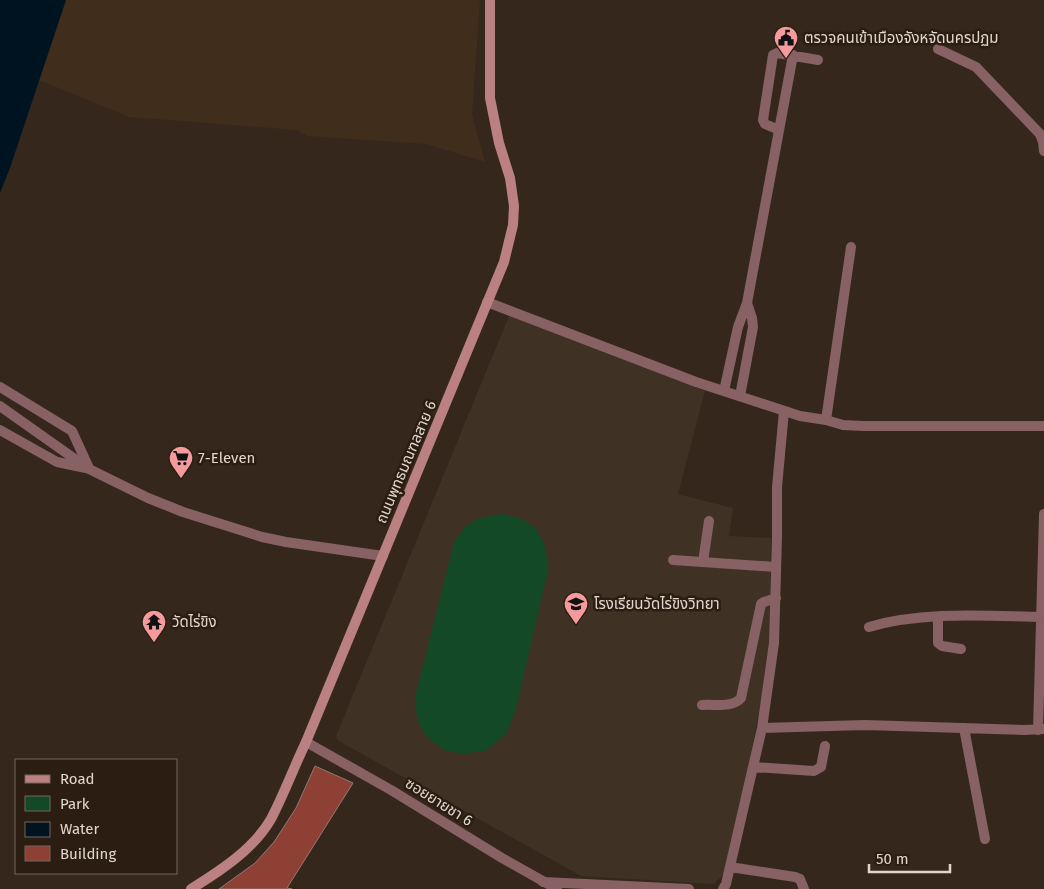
<svg xmlns="http://www.w3.org/2000/svg" width="1044" height="889" font-family="'Fira Sans','Noto Sans Thai',sans-serif">
<rect width="100%" height="100%" fill="#35271b"/>
<path fill="#402d1c" d="M 66,0 L 480,0 L 472,114 L 485,162 L 426,144 L 307,136 L 297,130 L 129,117 L 39,80 Z"/>
<path fill="#3f3224" d="M 509,316 L 705,391 L 678,494 L 733,508 L 729,536 L 771,538 L 769,660 L 728,871 L 713,884 L 581,876 L 337,740 L 336,736 Z"/>
<path fill="#144928" d="M 504,514 C 511,516 521,518 527,522 C 545,534 547,552 548,571 L 515,712 L 506,734 L 487,750 L 464,754 L 444,750 L 426,736 L 419,724 L 415,708 L 416,693 L 454,542 C 470,519 476,517 504,514 Z"/>
<path fill="#001320" d="M 0,0 L 66,0 L 10,168 L 0,193 Z"/>
<path fill="#8e4034" stroke="#907974" d="M 315,766 L 353,783 L 287,888 L 292,889 L 219,889 L 255,863 L 274,842 L 296,808 Z"/>
<g fill="none" stroke-linecap="round" stroke-linejoin="round">
<path stroke="#876163" stroke-width="10" d="M 938,49 L 976,67 L 1040,134 L 1043,142 L 1044,151
M 779,130 L 765,124 L 763,120 L 773,55 L 777,53 L 818,60
M 487,302 L 696,382 L 800,416 L 826,420 L 843,425 L 863,426 L 1044,426
M 0,387 L 72,431 L 89,468
M 724,391 L 738,327 L 747,303 L 793,55
M 740,396 L 753,327 L 752,318 L 747,303
M 0,406 L 89,469 L 148,498 L 183,512 L 262,537 L 286,542 L 383,556
M 826,420 L 851,247
M 0,430 L 57,462 L 86,468
M 673,560 L 776,567
M 703,562 L 709,521
M 938,617 L 938,643 L 942,646 L 961,649
M 869,627 C 924,611 985,616 1042,617
M 702,705 C 714,704 733,708 741,698 L 761,604 L 764,602 L 776,598
M 762,728 L 865,725 L 1024,730 L 1044,729
M 964,728 L 985,839
M 1038,730 L 1044,514
M 753,767 L 814,771 L 821,767 L 825,746
M 730,867 L 795,877 L 800,879 L 804,889
M 543,882 L 689,889
M 723,889 L 726,884 L 762,728 L 774,643 L 777,537 L 777,487 L 784,411"/>
<path stroke="#876163" stroke-width="10" d="M 306,742 L 391,790 L 502,858 L 557,889"/>
<path stroke="#bb8082" stroke-width="10" d="M 191,889 C 220,871 254,849 271,819 C 284,794 294,767 306,742 L 504,262 L 513,225 L 514,206 L 510,178 L 499,143 L 490,98 L 490,0"/>
</g>
<defs>
<symbol id="civic-pin" viewBox="-11 -11 22 30"><path d="M0 17L-7.5 6A9.5 9.5 0 1 1 7.5 6Z" fill="#f59b9d" stroke="#2b1d11"/><path d="M-.6-6.5H3V-4.5H.6V-3L4-1V1h2V6H-6V1h2V-1L-.6-3ZM-1.2 2.5V6h2.4V2.5Z" fill="#111"/></symbol>
<symbol id="supermarket-pin" viewBox="-11 -11 22 30"><path d="M0 17L-7.5 6A9.5 9.5 0 1 1 7.5 6Z" fill="#f59b9d" stroke="#2b1d11"/><path d="M-6-5.5h2.5l.6 2H6L4.5 2H-2.5L-4.4-4H-6ZM-1.5 3.2a1.3 1.3 0 1 0 .1 0ZM3 3.2a1.3 1.3 0 1 0 .1 0Z" fill="#111"/></symbol>
<symbol id="school-pin" viewBox="-11 -11 22 30"><path d="M0 17L-7.5 6A9.5 9.5 0 1 1 7.5 6Z" fill="#f59b9d" stroke="#2b1d11"/><path d="M0-5L7-2L0 1L-7-2ZM-4 1L0 2.5L4 1V4Q0 6-4 4Z" fill="#111"/></symbol>
<symbol id="temple-pin" viewBox="-11 -11 22 30"><path d="M0 17L-7.5 6A9.5 9.5 0 1 1 7.5 6Z" fill="#f59b9d" stroke="#2b1d11"/><path d="M0-6L5-2H3V0L6.5 2.5H4V6H1.5V3h-3V6H-4V2.5H-6.5L-3 0V-2H-5Z" fill="#111"/></symbol>
</defs>
<g fill-rule="evenodd">
<use href="#civic-pin" x="772" y="24" width="28" height="38"/>
<use href="#supermarket-pin" x="167" y="444" width="28" height="38"/>
<use href="#school-pin" x="562" y="590" width="28" height="38"/>
<use href="#temple-pin" x="140" y="608" width="28" height="38"/>
</g>
<g text-anchor="middle" dominant-baseline="central" stroke-width="5" stroke-linejoin="round" paint-order="stroke">
<g font-size="15" fill="#e1d7cf" stroke="#2b1d11" text-anchor="start">
<text x="804" y="38">ตรวจคนเข้าเมืองจังหจัดนครปฏม</text>
<text x="198" y="458">7-Eleven</text>
<text x="594" y="604">โรงเรียนวัดไร่ขิงวิทยา</text>
<text x="172" y="622">วัดไร่ขิง</text>
</g>
<g font-size="15" fill="#e1d7cf" stroke="#2b1d11">
<text transform="translate(406 462) rotate(-67)">ถนนพุทธมณฑลสาย 6</text>
<text transform="translate(439 802) rotate(32)">ซอยยายชา 6</text>
</g>
</g>
<rect x="15" y="759" width="162" height="115" fill="#2b1d11" stroke="#74675d"/>
<rect x="25" y="775" width="25" height="8" fill="#bb8082" stroke="#74675d"/>
<text x="60" y="784" font-size="15" fill="#e1d7cf">Road</text>
<rect x="25" y="796" width="25" height="15" fill="#144928" stroke="#74675d"/>
<text x="60" y="809" font-size="15" fill="#e1d7cf">Park</text>
<rect x="25" y="822" width="25" height="15" fill="#001320" stroke="#74675d"/>
<text x="60" y="834" font-size="15" fill="#e1d7cf">Water</text>
<rect x="25" y="846" width="25" height="15" fill="#8e4034" stroke="#74675d"/>
<text x="60" y="859" font-size="15" fill="#e1d7cf">Building</text>
<path d="M869 864v8h81v-8" fill="none" stroke="#e1d7cf" stroke-width="2.5"/>
<text x="876" y="864" font-size="15" fill="#e1d7cf" stroke="#2b1d11" stroke-width="4" paint-order="stroke">50 m</text>
</svg>
